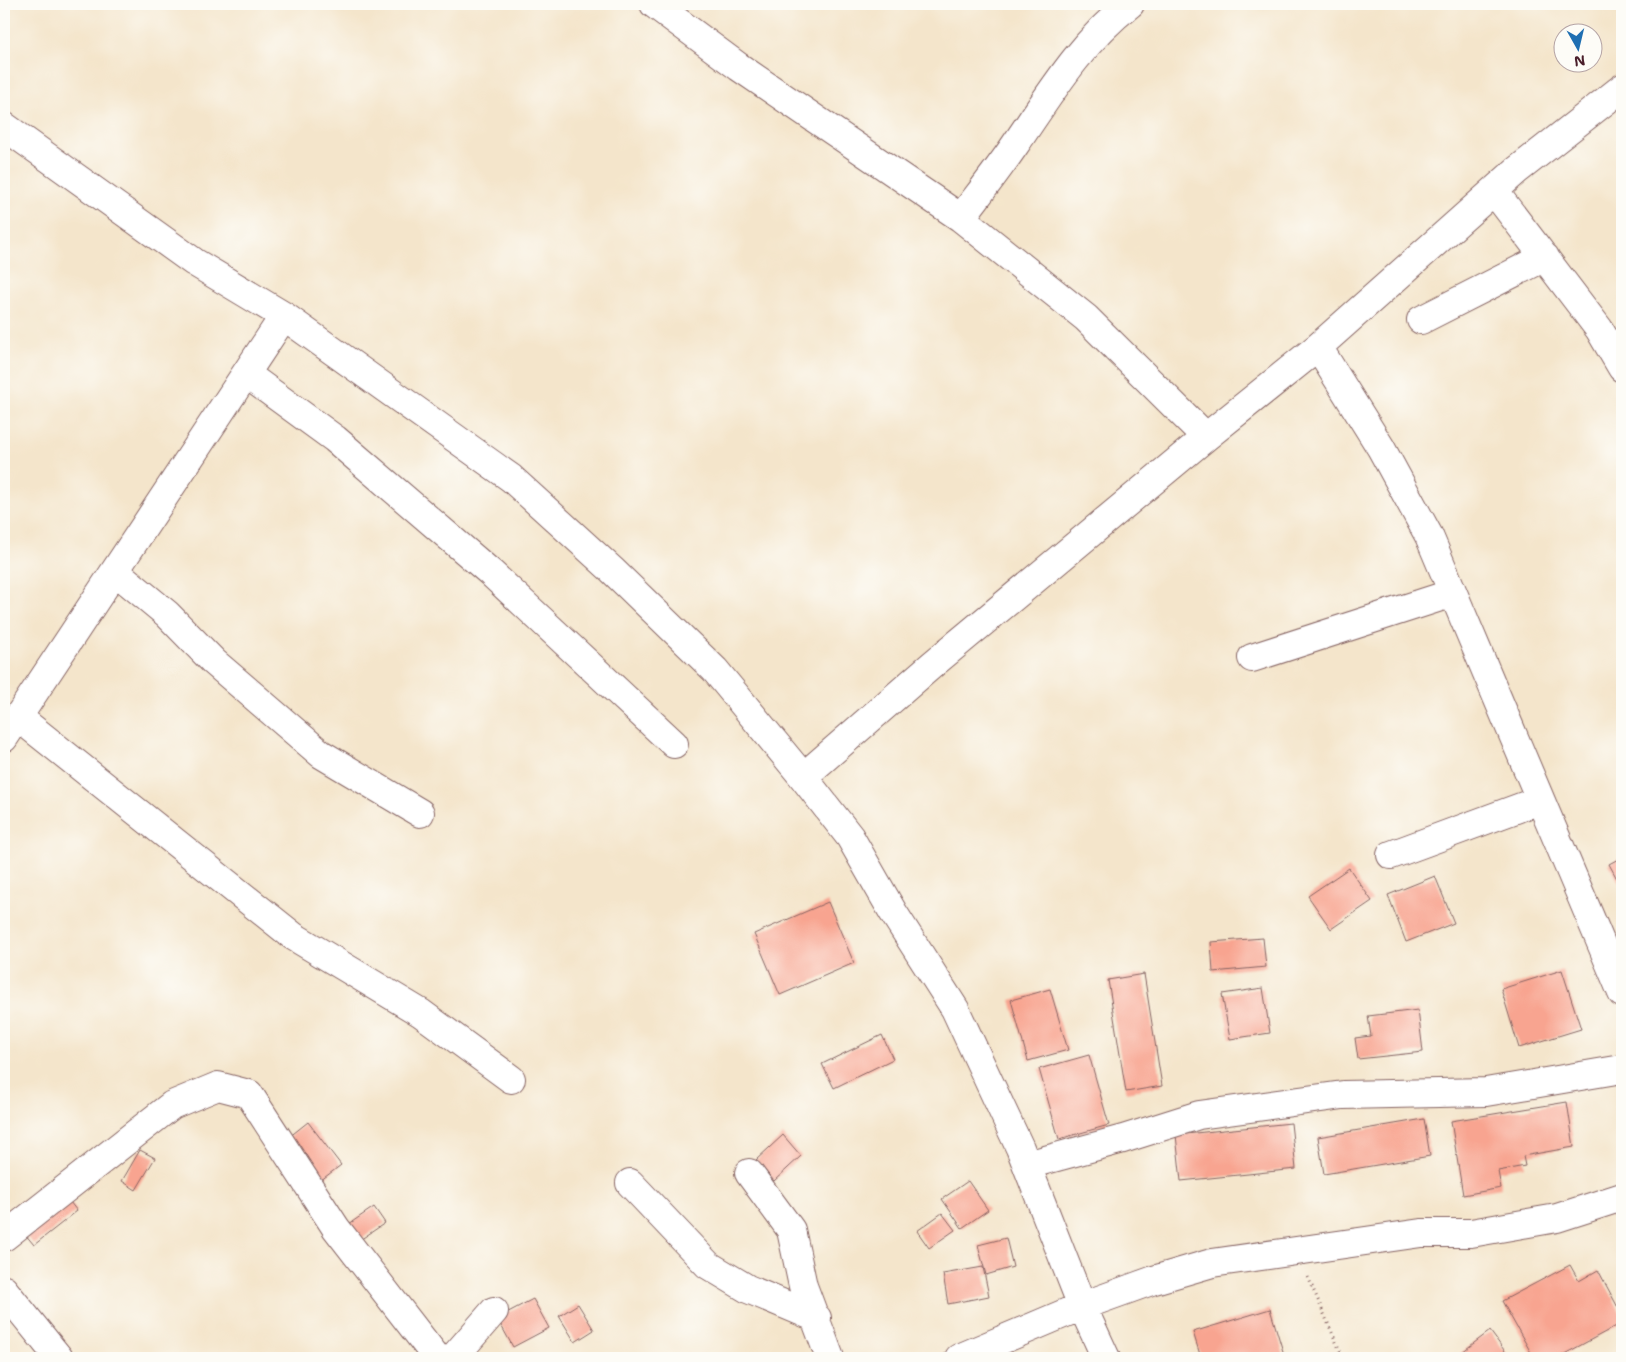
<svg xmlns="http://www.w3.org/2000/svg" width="1626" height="1362" font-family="'Shantell Sans',sans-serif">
<rect width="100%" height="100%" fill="#fdfcf7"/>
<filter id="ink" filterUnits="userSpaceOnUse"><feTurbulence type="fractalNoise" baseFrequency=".02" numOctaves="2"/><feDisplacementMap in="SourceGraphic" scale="10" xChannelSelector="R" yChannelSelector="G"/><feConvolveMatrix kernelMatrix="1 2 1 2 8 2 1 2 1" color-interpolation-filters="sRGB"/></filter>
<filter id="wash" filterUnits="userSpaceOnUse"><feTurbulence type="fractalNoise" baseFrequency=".0096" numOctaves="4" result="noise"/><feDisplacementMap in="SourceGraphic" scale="20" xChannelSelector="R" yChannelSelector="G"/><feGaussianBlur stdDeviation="1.12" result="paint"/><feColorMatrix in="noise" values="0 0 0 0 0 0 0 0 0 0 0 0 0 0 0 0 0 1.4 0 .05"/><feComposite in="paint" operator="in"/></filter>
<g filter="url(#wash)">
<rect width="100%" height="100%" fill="#f4e5cb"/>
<g id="blocks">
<path fill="#f8a490" d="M 1622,857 L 1622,888 L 1609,864 Z
M 1349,868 L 1372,901 L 1331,929 L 1308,896 Z
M 1435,876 L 1454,923 L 1406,942 L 1388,895 Z
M 828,902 L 854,963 L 780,995 L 754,934 Z
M 1263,938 L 1266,967 L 1213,972 L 1211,942 Z
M 1562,970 L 1581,1029 L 1519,1048 L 1501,989 Z
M 1144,974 L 1162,1086 L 1126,1092 L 1108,980 Z
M 1263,988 L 1270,1033 L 1230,1039 L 1222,994 Z
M 1050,989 L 1068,1050 L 1028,1061 L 1011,1000 Z
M 1418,1010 L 1423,1052 L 1358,1059 L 1355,1038 L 1371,1036 L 1368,1016 Z
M 882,1035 L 893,1059 L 834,1088 L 822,1064 Z
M 1089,1055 L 1109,1125 L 1059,1139 L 1039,1069 Z
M 1567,1102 L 1574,1147 L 1523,1156 L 1525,1166 L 1498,1171 L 1501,1188 L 1463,1195 L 1451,1121 Z
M 1424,1119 L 1430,1156 L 1324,1174 L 1318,1137 Z
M 308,1122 L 341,1165 L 312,1187 L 279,1145 Z
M 1291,1123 L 1296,1169 L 1181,1181 L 1176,1135 Z
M 783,1135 L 801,1156 L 774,1181 L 756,1160 Z
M 140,1150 L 155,1158 L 136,1190 L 122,1181 Z
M 968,1181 L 988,1210 L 962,1228 L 942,1199 Z
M 63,1193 L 77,1211 L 34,1245 L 20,1228 Z
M 374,1207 L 385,1223 L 357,1242 L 346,1226 Z
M 942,1213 L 955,1230 L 929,1248 L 917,1231 Z
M 1006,1238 L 1013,1267 L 986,1275 L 978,1245 Z
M 1570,1265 L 1579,1281 L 1598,1270 L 1622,1315 L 1622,1323 L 1557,1358 L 1534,1358 L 1502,1301 Z
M 983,1267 L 989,1296 L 948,1304 L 943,1274 Z
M 533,1299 L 549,1328 L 513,1347 L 497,1318 Z
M 578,1304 L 594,1330 L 575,1342 L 559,1316 Z
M 1270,1309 L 1285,1358 L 1201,1358 L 1193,1332 Z
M 1490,1331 L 1510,1358 L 1454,1358 Z"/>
</g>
</g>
<g filter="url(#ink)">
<use href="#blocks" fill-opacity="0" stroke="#866463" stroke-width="1"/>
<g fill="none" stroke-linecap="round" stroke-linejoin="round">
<defs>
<path id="minor" d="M 654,4 L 739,67 L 961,218 L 1086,318 L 1206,437
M 4,126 L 194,262 L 284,316 L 511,478 L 612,570 L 715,670 L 803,777 L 850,837 L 893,912 L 955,1009 L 1020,1148 L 1082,1306 L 1106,1358
M 1494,191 L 1599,329 L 1622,368
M 961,218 C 979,194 998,170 1015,145 C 1050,94 1081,42 1130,4
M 1421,320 L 1545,257
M 1318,347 L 1381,448 L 1429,536 L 1622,993
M 246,374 L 335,439 L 491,573 L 674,744
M 115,571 L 167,614 L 214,662 L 321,754 L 420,813
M 1252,658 L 1453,593
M 18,717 L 293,936 L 421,1013 L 511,1079
M 4,738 L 284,316
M 803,777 L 933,664 L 1206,437 L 1318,347 L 1516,171 L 1622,88
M 1391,855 L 1540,800
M 1027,1165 L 1123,1139 L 1199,1115 L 1343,1095 L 1486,1092 L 1622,1069
M 749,1173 L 791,1230 L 803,1286 L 830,1358
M 630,1183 L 708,1265 L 748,1289 L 817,1318
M 4,1237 L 172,1105 L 218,1086 L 249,1094 L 336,1228 L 437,1358
M 4,1290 L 59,1358
M 453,1358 L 494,1311
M 959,1358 L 1082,1306 L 1154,1280 L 1212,1263 L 1421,1233 L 1471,1233 L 1557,1218 L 1622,1197"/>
</defs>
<use href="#minor" stroke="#866463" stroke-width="30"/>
<path stroke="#866463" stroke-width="3" stroke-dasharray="1 4" stroke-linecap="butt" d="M 1308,1277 L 1343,1358"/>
<use href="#minor" stroke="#fff" stroke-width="28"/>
</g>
</g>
<rect width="1626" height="1362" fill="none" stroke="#fdfcf7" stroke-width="20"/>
<g transform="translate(1578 48) rotate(172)"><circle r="24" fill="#fdfcf7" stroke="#b5a4a5"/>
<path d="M0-4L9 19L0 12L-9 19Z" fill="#1f6fb2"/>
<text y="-8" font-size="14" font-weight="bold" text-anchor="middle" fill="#4a1f2b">N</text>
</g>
</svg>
